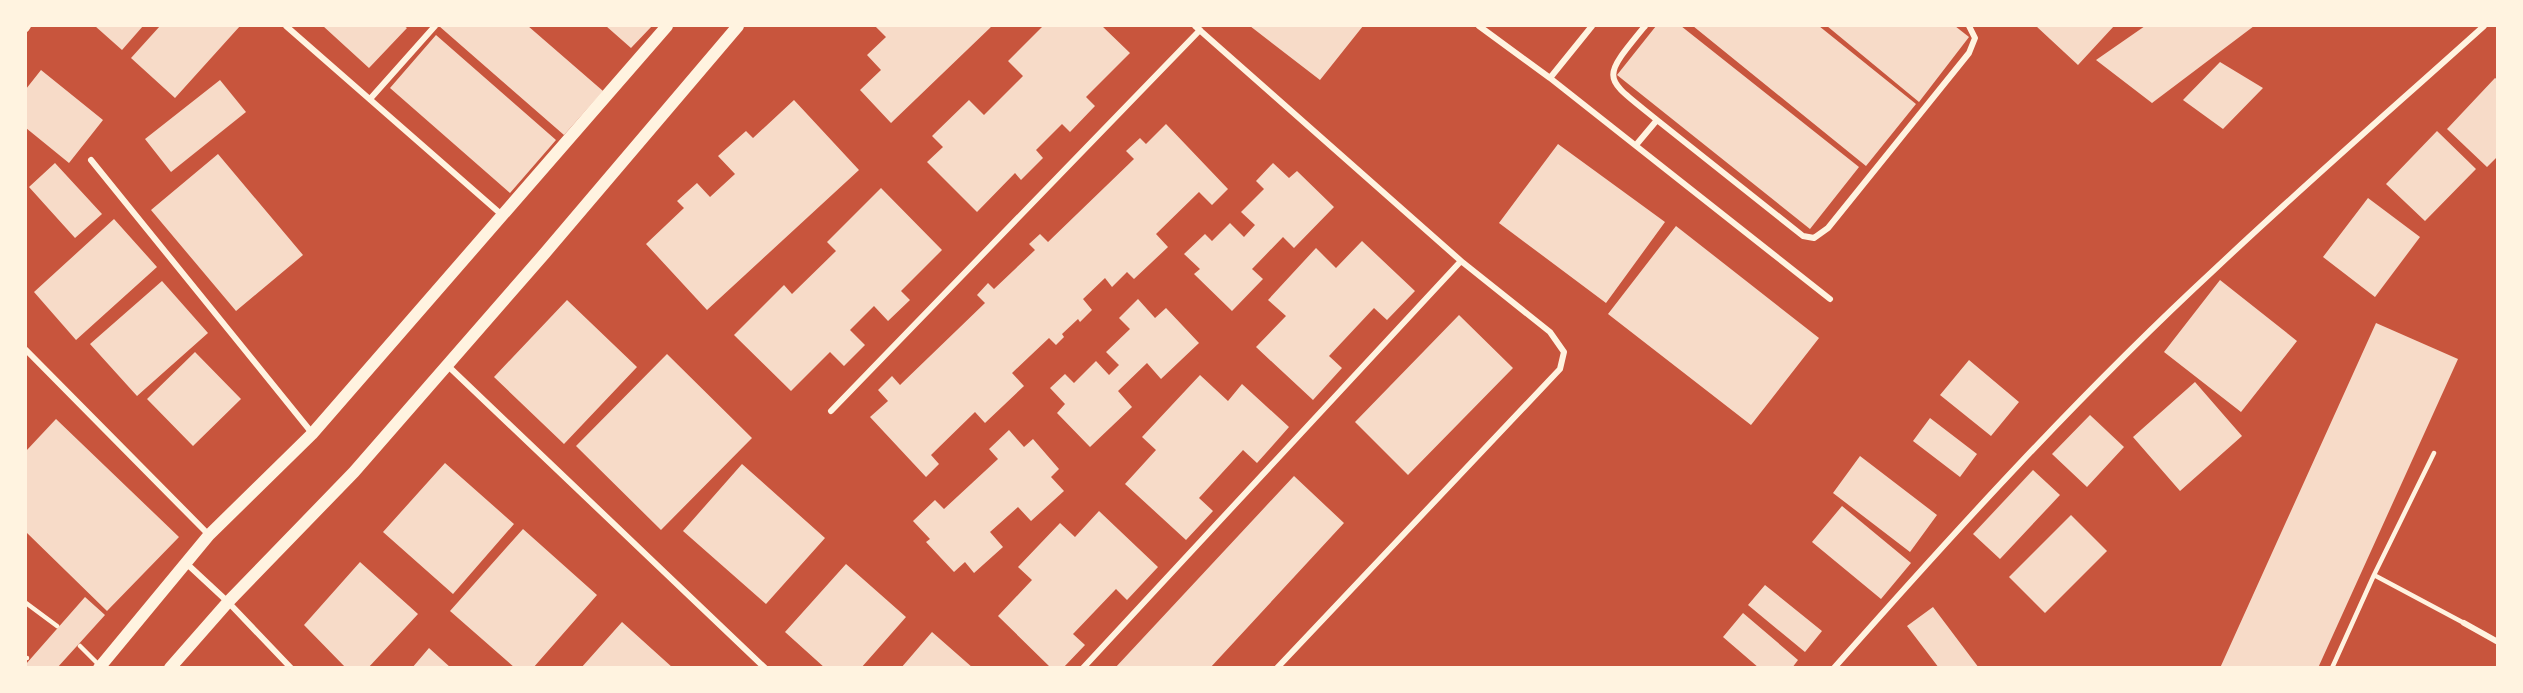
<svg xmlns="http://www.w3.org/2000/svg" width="2523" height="693" font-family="'Alegreya Sans',sans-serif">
<rect width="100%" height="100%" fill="#c8553d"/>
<path fill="#f7dbc8" d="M 95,26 L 143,26 L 122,50 Z
M 160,26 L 240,26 L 175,98 L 131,58 Z
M 323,26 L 404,26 L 407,28 L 369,68 Z
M 439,26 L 528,26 L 603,91 L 564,135 Z
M 606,26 L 652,26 L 631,48 Z
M 875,26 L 992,26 L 891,123 L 860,90 L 881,70 L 867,55 L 886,37 Z
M 1043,26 L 1102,26 L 1130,53 L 1086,97 L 1095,106 L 1070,132 L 1062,124 L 1036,150 L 1043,158 L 1021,180 L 1015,173 L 977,212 L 927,162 L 943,147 L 932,136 L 969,100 L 984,115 L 1023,76 L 1008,61 Z
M 1250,26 L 1363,26 L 1320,80 Z
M 1656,26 L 1681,26 L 1859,167 L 1810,229 L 1617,75 Z
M 1693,26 L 1819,26 L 1916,104 L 1866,166 Z
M 1827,26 L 1955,26 L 1969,37 L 1919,102 Z
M 2036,26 L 2114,26 L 2078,65 Z
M 2145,26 L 2254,26 L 2152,103 L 2096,60 Z
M 436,35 L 556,140 L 510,193 L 390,88 Z
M 2220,62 L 2263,88 L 2223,129 L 2183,100 Z
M 41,70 L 103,120 L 69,163 L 26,128 L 26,89 Z
M 2495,78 L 2498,80 L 2498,156 L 2487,167 L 2447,129 Z
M 220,80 L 246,112 L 171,172 L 145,139 Z
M 794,100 L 859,170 L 707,310 L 646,244 L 684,208 L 677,201 L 697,183 L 710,197 L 735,174 L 718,156 L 746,131 L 753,138 Z
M 1166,124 L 1228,189 L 1212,205 L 1199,192 L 1156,234 L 1168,247 L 1134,279 L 1127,272 L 1112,287 L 1105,278 L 1083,299 L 1092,310 L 1080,322 L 1078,319 L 1062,334 L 1064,337 L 1056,345 L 1049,338 L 1012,373 L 1024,386 L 985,423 L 975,412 L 931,455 L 939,464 L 926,477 L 870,417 L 888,401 L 878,390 L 892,376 L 900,385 L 985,303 L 977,295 L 988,283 L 994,289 L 1035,250 L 1029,244 L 1040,234 L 1048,242 L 1134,159 L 1126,151 L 1140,138 L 1146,144 Z
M 2437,131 L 2476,169 L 2425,221 L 2386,184 Z
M 1558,144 L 1665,222 L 1606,303 L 1499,223 Z
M 218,154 L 303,255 L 236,311 L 151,210 Z
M 55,163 L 102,214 L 75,238 L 29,187 Z
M 1273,163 L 1289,178 L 1297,171 L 1334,207 L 1294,248 L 1283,237 L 1252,269 L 1263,279 L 1232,311 L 1194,274 L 1200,269 L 1184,254 L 1205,234 L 1212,241 L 1230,223 L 1244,237 L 1255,225 L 1241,212 L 1264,189 L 1256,181 Z
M 881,188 L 942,250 L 901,291 L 910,300 L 888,321 L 874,306 L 850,330 L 865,345 L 844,366 L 830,352 L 791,391 L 734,335 L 784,285 L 792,294 L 836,251 L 827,242 Z
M 2368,198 L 2420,237 L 2375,297 L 2323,257 Z
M 114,219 L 157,267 L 76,340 L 34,292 Z
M 1676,226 L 1819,338 L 1751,425 L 1608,314 Z
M 1362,241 L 1415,291 L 1387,320 L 1374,308 L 1329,356 L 1342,368 L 1313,400 L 1256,347 L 1286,316 L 1268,300 L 1316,248 L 1336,268 Z
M 2220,280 L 2297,341 L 2241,412 L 2164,352 Z
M 162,281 L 208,333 L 137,396 L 90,344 Z
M 1138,299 L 1155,318 L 1166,308 L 1199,343 L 1161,379 L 1147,363 L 1118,391 L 1132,407 L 1090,447 L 1057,413 L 1065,404 L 1050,388 L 1065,374 L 1074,383 L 1096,361 L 1109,375 L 1119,365 L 1106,352 L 1130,329 L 1119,318 Z
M 567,300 L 637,367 L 564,444 L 494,377 Z
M 1459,315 L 1513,368 L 1408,475 L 1355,422 Z
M 2376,323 L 2458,359 L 2318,668 L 2220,668 Z
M 195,352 L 241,399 L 193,446 L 147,399 Z
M 667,354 L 752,438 L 661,530 L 576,446 Z
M 1969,360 L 2019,402 L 1991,436 L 1940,395 Z
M 1200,375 L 1228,401 L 1242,384 L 1289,427 L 1257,463 L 1243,450 L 1199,498 L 1213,511 L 1186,540 L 1125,484 L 1156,450 L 1142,437 Z
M 2195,382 L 2242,436 L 2180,491 L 2133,437 Z
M 2090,415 L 2124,447 L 2087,487 L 2052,454 Z
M 1930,418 L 1977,454 L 1960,477 L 1913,441 Z
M 56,419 L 179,537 L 107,611 L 26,532 L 26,451 Z
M 1009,430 L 1024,447 L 1033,439 L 1059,469 L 1051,477 L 1064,491 L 1031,521 L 1018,507 L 990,532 L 1003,547 L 974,573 L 965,562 L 954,572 L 926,542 L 930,539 L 913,521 L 935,500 L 944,509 L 998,459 L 989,449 Z
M 1860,456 L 1937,515 L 1910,552 L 1833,493 Z
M 445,463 L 514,524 L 453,594 L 383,532 Z
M 742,464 L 825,538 L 766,604 L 683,531 Z
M 2033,470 L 2060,495 L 2000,559 L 1973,534 Z
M 1294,476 L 1344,523 L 1210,668 L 1115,668 Z
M 1842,506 L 1911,563 L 1881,599 L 1812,542 Z
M 1099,511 L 1158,567 L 1127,600 L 1116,589 L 1073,634 L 1085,645 L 1063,668 L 1051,668 L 998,616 L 1032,580 L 1018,567 L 1060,523 L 1075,537 Z
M 2071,515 L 2107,551 L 2045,613 L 2009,577 Z
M 523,529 L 597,595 L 533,668 L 515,668 L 450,611 Z
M 360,562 L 418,614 L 368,668 L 346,668 L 304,625 Z
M 846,564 L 906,617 L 861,668 L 825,668 L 785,632 Z
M 1765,585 L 1822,631 L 1805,652 L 1748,605 Z
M 85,597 L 105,615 L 57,668 L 26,668 L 26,664 Z
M 1933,607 L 1979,668 L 1939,668 L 1907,626 Z
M 1743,613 L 1798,660 L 1792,668 L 1759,668 L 1723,637 Z
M 622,622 L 673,668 L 581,668 Z
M 932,632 L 973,668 L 901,668 Z
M 429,648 L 451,668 L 412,668 Z"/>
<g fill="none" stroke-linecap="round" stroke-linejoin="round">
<path stroke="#fff3e0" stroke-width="4.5" d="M 2434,453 L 2374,575 L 2464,623
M 26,603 L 57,626
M 80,646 L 99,665
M 26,658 L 27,658
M 2332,668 L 2374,575"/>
<path stroke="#fff3e0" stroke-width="6" d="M 286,26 L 502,215
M 1195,26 L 1461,261 L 1550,332 L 1564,352 L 1560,369 L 1277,668
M 1479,26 L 1550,78 L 1830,299
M 1645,26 C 1599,82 1603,76 1657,120
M 26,29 L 28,26
M 1550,78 L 1592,26
M 370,99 L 435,26
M 1636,145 L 1657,120 L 1803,236 L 1814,238 L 1828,228 L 1969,53 L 1975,38 L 1969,26
M 91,160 L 312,433
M 26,350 L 209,535
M 447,365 L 765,668
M 831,411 L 1200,30
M 186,563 L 228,602 L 291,668
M 2464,623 L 2498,642
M 1083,668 L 1461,261
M 1834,668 C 1956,530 2080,394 2215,269 C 2303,186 2394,107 2484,26"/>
<path stroke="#fff3e0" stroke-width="12" d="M 99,668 L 209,535 L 312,434 L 667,26
M 170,668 L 228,602 L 354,472 L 545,253 L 738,26"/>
</g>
<rect width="2523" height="693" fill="none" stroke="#fff3e0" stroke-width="54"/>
</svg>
